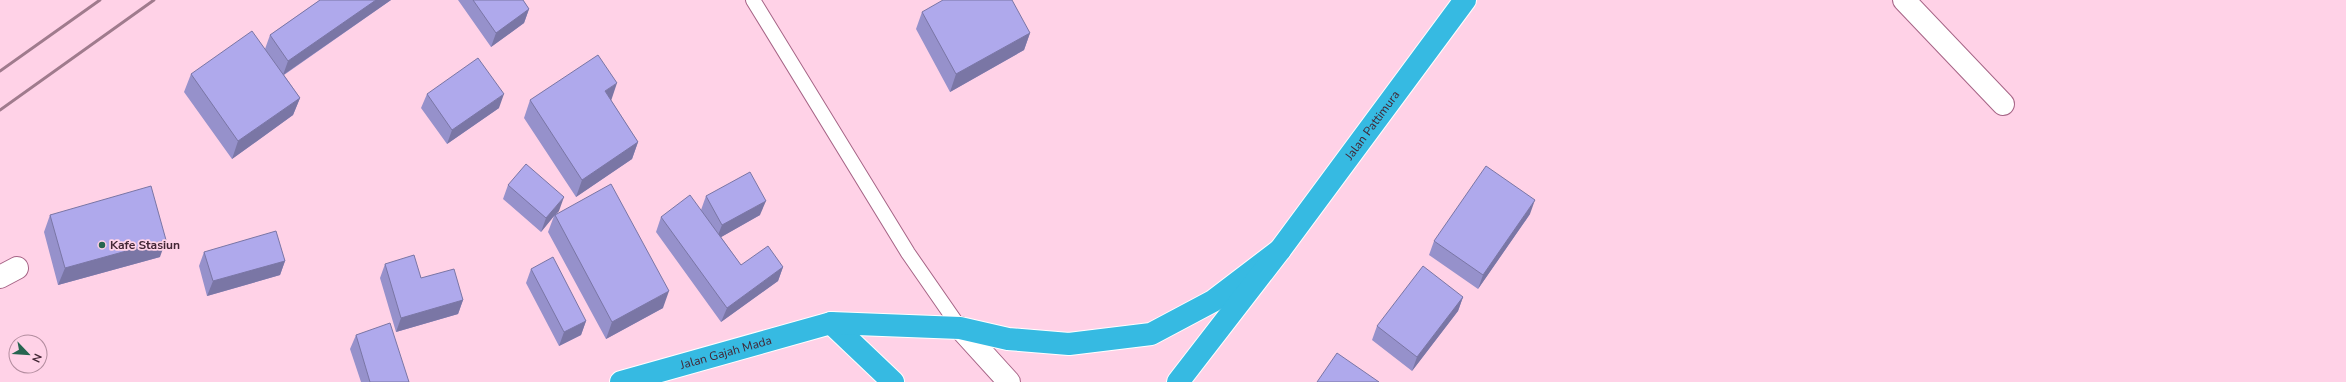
<svg xmlns="http://www.w3.org/2000/svg" width="2346" height="382" font-family="'Nunito Sans',sans-serif">
<rect width="100%" height="100%" fill="#ffd2e7"/>
<g fill="none" stroke-linecap="round" stroke-linejoin="round">
<defs>
<path id="service" d="M 753,0 L 908,253 L 960,328"/>
<path id="minor" d="M 1904,0 L 2003,104
M 0,277 L 17,268
M 960,328 L 1009,382"/>
<g id="trunk">
<path d="M 831,323 L 893,382"/>
<path id="s1" d="M 621,382 L 831,323 L 960,328 L 1008,339 L 1069,344 L 1151,334 L 1213,301 L 1280,250"/>
<path id="s2" d="M 1178,382 L 1280,250 L 1465,0"/>
</g>
</defs>
<use href="#service" stroke="#a66486" stroke-width="16"/>
<use href="#minor" stroke="#a66486" stroke-width="24"/>
<use href="#trunk" stroke="#fff" stroke-width="24"/>
<use href="#service" stroke="#fff" stroke-width="14"/>
<use href="#minor" stroke="#fff" stroke-width="22"/>
<use href="#trunk" stroke="#36bae2" stroke-width="22"/>
<path stroke="#a07b8d" stroke-width="3" d="M 0,71 L 100,0
M 0,110 L 154,0"/>
</g>
<path fill="#9691cb" d="M 320,0 L 391,0 L 284,75 L 300,98 L 293,115 L 232,159 L 184,92 L 191,74 L 265,49 L 270,35 Z
M 458,0 L 523,0 L 529,9 L 524,23 L 491,47 Z
M 922,12 L 1030,33 L 1024,50 L 950,92 L 916,29 Z
M 427,94 L 499,108 L 447,144 L 421,108 Z
M 530,100 L 611,100 L 638,142 L 632,159 L 576,197 L 524,118 Z
M 508,185 L 559,211 L 556,214 L 663,308 L 606,339 L 548,232 L 554,216 L 541,232 L 503,199 Z
M 706,196 L 760,215 L 721,237 L 741,265 L 783,267 L 778,281 L 721,322 L 656,232 L 661,217 L 701,210 Z
M 1530,214 L 1478,289 L 1429,255 L 1434,241 Z
M 50,215 L 160,257 L 58,285 L 44,232 Z
M 204,252 L 285,261 L 280,275 L 207,296 L 199,266 Z
M 385,264 L 421,278 L 463,300 L 458,314 L 396,332 L 380,278 Z
M 531,269 L 586,321 L 581,335 L 559,346 L 526,283 Z
M 1463,297 L 1458,311 L 1412,371 L 1372,340 L 1377,326 Z
M 356,335 L 409,382 L 361,382 L 350,349 Z"/>
<path fill="#7a76a5" d="M 376,0 L 391,0 L 283,75 L 288,61 Z
M 529,9 L 524,23 L 491,47 L 496,33 Z
M 1030,33 L 1024,50 L 950,92 L 956,74 Z
M 617,83 L 611,101 L 605,91 Z
M 504,94 L 499,108 L 447,144 L 452,130 Z
M 300,98 L 293,115 L 232,159 L 238,141 Z
M 638,142 L 632,159 L 576,197 L 582,180 Z
M 564,197 L 559,211 L 554,216 L 541,232 L 546,218 Z
M 1535,200 L 1530,214 L 1478,289 L 1483,275 Z
M 766,201 L 760,215 L 716,240 L 722,225 Z
M 166,240 L 160,257 L 58,285 L 65,268 Z
M 285,261 L 280,275 L 207,296 L 213,281 Z
M 783,267 L 778,281 L 721,322 L 727,308 Z
M 669,291 L 663,308 L 606,339 L 612,322 Z
M 1463,297 L 1458,311 L 1412,371 L 1417,357 Z
M 463,300 L 458,314 L 396,332 L 401,318 Z
M 586,321 L 581,335 L 559,346 L 564,332 Z"/>
<path fill="#afa9ec" stroke="#7a76a5" d="M 320,0 L 376,0 L 288,61 L 270,35 Z
M 473,0 L 523,0 L 529,9 L 496,33 Z
M 943,0 L 1012,0 L 1030,33 L 956,74 L 922,12 Z
M 252,31 L 300,98 L 238,141 L 191,74 Z
M 598,55 L 617,83 L 605,91 L 638,142 L 582,180 L 530,100 Z
M 478,58 L 504,94 L 452,130 L 427,94 Z
M 526,164 L 564,197 L 546,218 L 508,185 Z
M 1486,166 L 1535,200 L 1483,275 L 1434,241 Z
M 750,172 L 766,201 L 722,225 L 706,196 Z
M 611,184 L 669,291 L 612,322 L 555,215 Z
M 151,186 L 166,240 L 65,268 L 50,215 Z
M 690,195 L 741,265 L 768,246 L 783,267 L 727,308 L 661,217 Z
M 276,231 L 285,261 L 213,281 L 204,252 Z
M 414,255 L 421,278 L 454,269 L 463,300 L 401,318 L 385,264 Z
M 553,257 L 586,321 L 564,332 L 531,269 Z
M 1423,266 L 1463,297 L 1417,357 L 1377,326 Z
M 390,323 L 409,382 L 370,382 L 356,335 Z
M 1337,353 L 1379,382 L 1317,382 Z"/>
<circle fill="#276550" stroke="#ffd2e7" stroke-width="1.5" cx="102" cy="245" r="4"/>
<g text-anchor="middle" dominant-baseline="central" stroke-width="3.5" stroke-linejoin="round" paint-order="stroke">
<g font-size="12" fill="#422634" stroke="#ffd2e7">
<text stroke="none"><textPath href="#s2" startOffset="322">Jalan Pattimura</textPath></text>
<text stroke="none"><textPath href="#s1" startOffset="109">Jalan Gajah Mada</textPath></text>
</g>
<g font-size="12" font-weight="bold" fill="#422634" stroke="#ffd2e7" text-anchor="start">
<text x="110" y="245">Kafe Stasiun</text>
</g>
</g>
<g transform="translate(28 354) rotate(115)"><circle r="19" fill="#ffd2e7" stroke="#b38d9f"/>
<path d="M0-3L7 15L0 10L-7 15Z" fill="#276550"/>
<text y="-6" font-size="11" font-weight="bold" text-anchor="middle" fill="#422634">N</text>
</g>
</svg>
